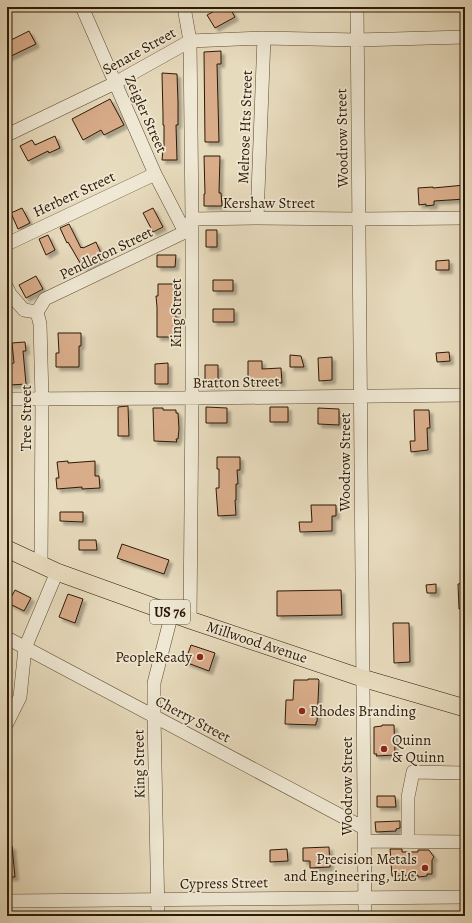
<svg xmlns="http://www.w3.org/2000/svg" width="472" height="923" font-family="Alegreya,serif">
<defs>
<filter id="shadow"><feDropShadow dx="3.5" dy="3.5" stdDeviation="1" flood-color="#0004"/></filter>
</defs>
<rect width="100%" height="100%" fill="#e7dbbd"/>
<filter id="stains"><feTurbulence type="fractalNoise" baseFrequency=".005" numOctaves="4"/><feColorMatrix values="0 0 0 0 .2 0 0 0 0 .09 0 0 0 0 .02 0 0 0 .5 -.17"/></filter>
<radialGradient id="worn" r=".72"><stop offset=".6" stop-color="#630" stop-opacity="0"/><stop offset="1" stop-color="#630" stop-opacity=".3"/></radialGradient>
<path fill="#d9ad8a" stroke="#2d1905" filter="url(#shadow)" d="M 222,7 L 229,7 L 235,17 L 215,28 L 207,15 Z
M 29,31 L 36,44 L 7,58 L 7,42 Z
M 221,51 L 221,64 L 217,64 L 219,142 L 205,142 L 204,52 Z
M 162,73 L 177,74 L 178,102 L 178,125 L 176,125 L 177,160 L 162,160 L 163,150 L 164,150 L 164,125 L 163,125 L 163,115 Z
M 110,99 L 124,125 L 104,135 L 101,130 L 83,140 L 72,119 Z
M 55,136 L 60,148 L 49,153 L 48,151 L 28,161 L 20,146 L 32,140 L 35,145 Z
M 204,156 L 220,156 L 219,193 L 221,193 L 222,206 L 204,206 L 204,194 L 205,194 Z
M 465,185 L 465,199 L 434,201 L 434,205 L 426,206 L 426,204 L 419,205 L 418,188 L 433,187 L 433,188 Z
M 22,208 L 30,223 L 18,229 L 11,213 Z
M 153,208 L 163,227 L 153,232 L 143,213 Z
M 69,224 L 81,248 L 82,247 L 83,248 L 96,242 L 103,258 L 83,268 L 68,242 L 67,243 L 60,228 Z
M 206,230 L 217,230 L 217,247 L 206,247 Z
M 48,235 L 55,250 L 46,255 L 39,239 Z
M 157,255 L 176,255 L 175,267 L 157,267 Z
M 449,260 L 449,270 L 436,270 L 436,261 Z
M 36,276 L 43,289 L 26,298 L 19,285 Z
M 213,280 L 233,280 L 233,291 L 213,291 Z
M 158,284 L 177,284 L 177,292 L 175,292 L 176,320 L 175,320 L 176,337 L 157,337 L 157,307 L 156,296 L 158,296 Z
M 213,309 L 234,309 L 234,322 L 213,322 Z
M 58,333 L 81,333 L 81,346 L 79,346 L 79,367 L 56,367 L 56,353 L 59,353 Z
M 25,342 L 26,351 L 23,351 L 26,384 L 10,385 L 8,364 L 14,363 L 12,343 Z
M 449,352 L 450,361 L 437,362 L 436,353 Z
M 290,355 L 301,356 L 304,367 L 290,367 Z
M 332,357 L 332,380 L 319,381 L 318,358 Z
M 248,361 L 262,361 L 262,369 L 281,368 L 282,383 L 248,383 Z
M 168,363 L 168,384 L 155,384 L 155,364 Z
M 205,365 L 218,365 L 218,385 L 205,385 Z
M 128,406 L 129,436 L 118,436 L 118,407 Z
M 206,407 L 227,408 L 227,423 L 206,423 Z
M 270,407 L 288,407 L 288,422 L 270,422 Z
M 153,408 L 163,408 L 163,410 L 176,410 L 176,413 L 178,413 L 179,429 L 178,439 L 176,439 L 177,442 L 154,441 Z
M 318,408 L 339,409 L 339,425 L 318,424 Z
M 414,410 L 429,410 L 430,428 L 427,428 L 428,450 L 411,452 L 410,441 L 415,441 Z
M 217,457 L 240,457 L 240,470 L 237,470 L 238,484 L 236,484 L 236,500 L 235,500 L 236,515 L 218,516 L 216,488 L 219,488 L 219,469 L 217,469 Z
M 68,461 L 68,463 L 95,461 L 95,476 L 99,476 L 100,488 L 82,489 L 82,487 L 57,489 L 56,478 L 59,478 L 57,462 Z
M 311,505 L 336,505 L 336,516 L 332,516 L 332,531 L 300,532 L 299,522 L 312,522 Z
M 60,512 L 83,512 L 83,522 L 60,521 Z
M 79,540 L 96,540 L 97,550 L 79,550 Z
M 122,544 L 169,560 L 164,574 L 117,558 Z
M 465,583 L 465,609 L 459,609 L 458,584 Z
M 436,584 L 436,593 L 427,593 L 426,585 Z
M 15,590 L 31,598 L 24,611 L 8,603 Z
M 341,590 L 342,615 L 277,616 L 277,591 Z
M 68,594 L 83,599 L 75,623 L 59,617 Z
M 393,623 L 409,623 L 410,662 L 394,663 Z
M 191,645 L 215,653 L 209,671 L 185,662 Z
M 308,679 L 318,679 L 319,680 L 317,722 L 316,722 L 316,725 L 285,724 L 286,700 L 293,700 L 294,680 L 308,680 Z
M 382,725 L 394,725 L 395,755 L 376,756 L 377,754 L 374,754 L 374,727 L 382,726 Z
M 377,796 L 395,796 L 396,807 L 377,807 Z
M 400,821 L 400,828 L 396,829 L 396,831 L 376,832 L 375,822 Z
M 7,846 L 12,846 L 15,877 L 7,877 Z
M 329,847 L 330,867 L 310,868 L 310,861 L 303,861 L 303,848 Z
M 287,849 L 288,861 L 270,862 L 270,850 Z
M 390,849 L 402,849 L 402,852 L 418,852 L 418,850 L 429,850 L 434,857 L 432,860 L 432,874 L 427,874 L 427,876 L 418,877 L 418,875 L 392,876 Z"/>
<g fill="none" stroke-linecap="round" stroke-linejoin="round">
<defs>
<path id="minor" d="M 82,7 L 155,174 L 185,232
M 184,7 L 190,41 L 192,219 L 192,398 L 190,620
M 357,7 L 365,916
M 7,135 L 115,83 L 190,41 L 264,38 L 357,40 L 465,37
M 257,218 L 264,38
M 192,219 L 257,218 L 359,219 L 465,218
M 7,244 L 155,174
M 7,288 L 10,294 L 24,310 L 37,312
M 37,312 L 40,324 L 42,398 L 41,565
M 37,312 L 45,299 L 185,232 L 191,227
M 7,399 L 199,398 L 465,395
M 7,638 L 364,828
M 7,723 L 20,697 L 25,648 L 57,572
M 364,841 L 465,842
M 408,841 L 408,797 L 413,772 L 465,773
M 7,901 L 465,897
M 158,916 L 154,716 L 154,683 L 172,613"/>
<path id="major" d="M 7,549 L 57,572 L 190,620 L 362,678 L 465,708"/>
</defs>
<use href="#minor" stroke="#5c4a33" stroke-width="14"/>
<use href="#major" stroke="#2d1905" stroke-width="18"/>
<use href="#minor" stroke="#efe8d4" stroke-width="13"/>
<use href="#major" stroke="#e7dbbd" stroke-width="17"/>
</g>
<g fill="#8f2418" stroke="#efe8d4" stroke-width="1.5">
<circle cx="200" cy="657" r="4"/>
<circle cx="302" cy="711" r="4"/>
<circle cx="384" cy="749" r="4"/>
<circle cx="425" cy="868" r="4"/>
</g>
<g text-anchor="middle" dominant-baseline="central" stroke-width="3.5" stroke-linejoin="round" paint-order="stroke">
<rect fill="#efe8d4" stroke="#675743" stroke-width="1" x="150" y="600" width="40" height="24" rx="3"/>
<g font-size="14" font-weight="bold" fill="#2d1905">
<text x="170" y="612">US 76</text>
</g>
<g font-size="15" fill="#2d1905" stroke="#efe8d4">
<text transform="translate(139 51) rotate(-29)">Senate Street</text>
<text transform="translate(146 114) rotate(66)">Zeigler Street</text>
<text transform="translate(245 127) rotate(-88)">Melrose Hts Street</text>
<text transform="translate(342 138) rotate(-91)">Woodrow Street</text>
<text transform="translate(74 194) rotate(-25)">Herbert Street</text>
<text x="269" y="203">Kershaw Street</text>
<text transform="translate(106 253) rotate(-26)">Pendleton Street</text>
<text transform="translate(176 313) rotate(-90)">King Street</text>
<text transform="translate(236 382) rotate(-1)">Bratton Street</text>
<text transform="translate(26 418) rotate(-90)">Tree Street</text>
<text transform="translate(345 462) rotate(-90)">Woodrow Street</text>
<text transform="translate(257 642) rotate(18)">Millwood Avenue</text>
<text transform="translate(193 719) rotate(28)">Cherry Street</text>
<text transform="translate(139 764) rotate(-91)">King Street</text>
<text transform="translate(347 786) rotate(-90)">Woodrow Street</text>
<text transform="translate(224 883) rotate(-1)">Cypress Street</text>
</g>
<g font-size="15" fill="#2d1905" stroke="#efe8d4" text-anchor="end">
<text x="192" y="657">PeopleReady</text>
<text x="310" y="711" text-anchor="start">Rhodes Branding</text>
<text x="392" y="740" text-anchor="start">Quinn<tspan x="392" dy="17">&amp; Quinn</tspan></text>
<text x="417" y="859">Precision Metals<tspan x="417" dy="17">and Engineering, LLC</tspan></text>
</g>
</g>
<rect width="472" height="923" fill="none" stroke="#e7dbbd" stroke-width="24"/>
<rect x="8" y="8" width="456" height="907" fill="none" stroke="#2d1905" stroke-width="2"/>
<rect x="12" y="12" width="448" height="899" fill="none" stroke="#2d1905"/>
<rect width="100%" height="100%" filter="url(#stains)"/>
<rect width="100%" height="100%" fill="url(#worn)"/>
</svg>
